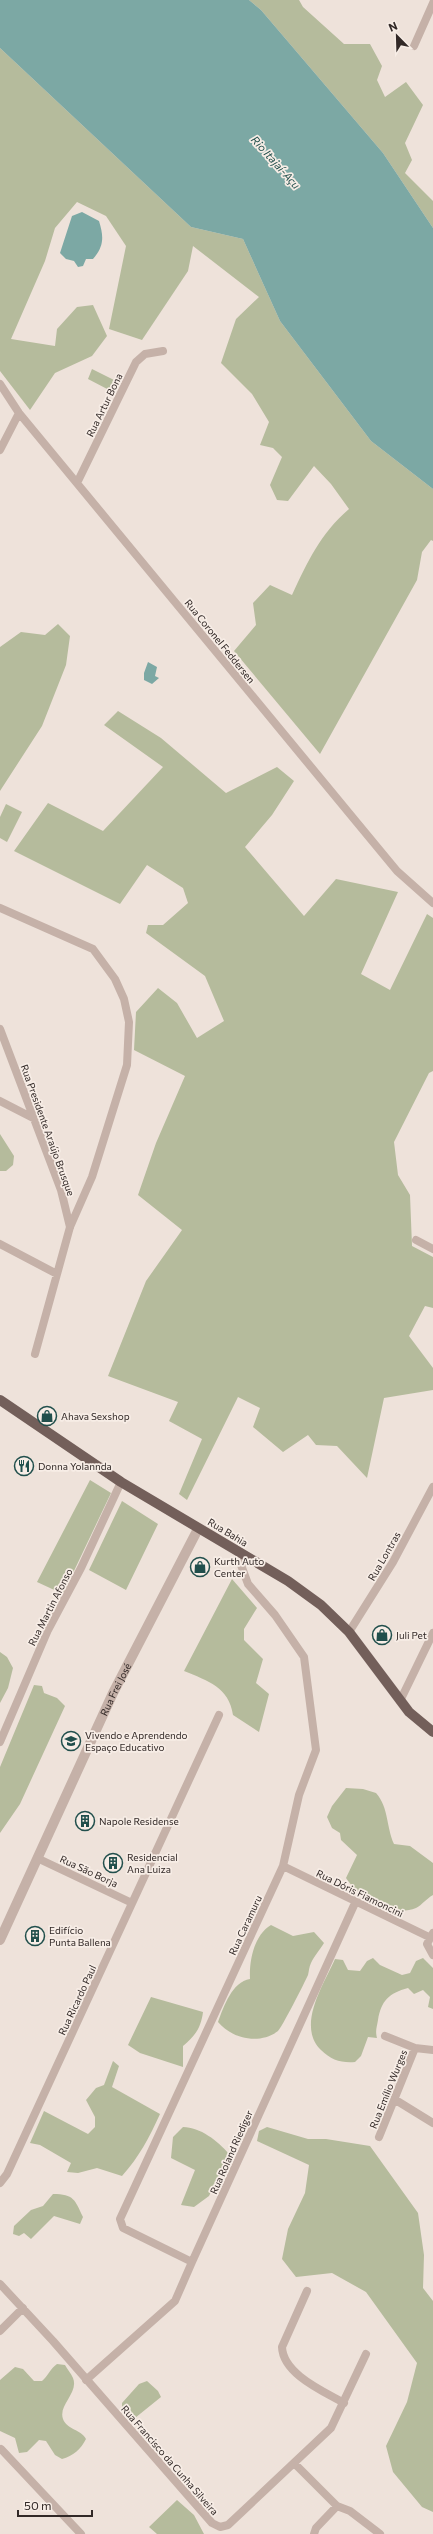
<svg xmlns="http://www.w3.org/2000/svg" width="433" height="2534" font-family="Commissioner,sans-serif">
<rect width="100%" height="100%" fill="#eee2da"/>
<path fill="#b5bb9c" d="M 249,0 L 299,0 L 303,7 L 344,44 L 370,44 L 382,66 L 377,80 L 385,97 L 406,82 L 423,105 L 405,143 L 412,160 L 405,173 L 433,201 L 433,228 L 383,153 L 261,10 Z
M 0,48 L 191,227 L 243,239 L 280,321 L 371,441 L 433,489 L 433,541 L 431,540 L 422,552 L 417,580 L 320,754 L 234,651 L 256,625 L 253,603 L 270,585 L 292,595 C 308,561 320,534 349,509 L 331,484 L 314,466 L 288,501 L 277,500 L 270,485 L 282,457 L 273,448 L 260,445 L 269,422 L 252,394 L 221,363 L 236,319 L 259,297 L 193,246 L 188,271 L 142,340 L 109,329 L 126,246 L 106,216 L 77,202 L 55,228 L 45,261 L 11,339 L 55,346 L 57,329 L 77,307 L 93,305 L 107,336 L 92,356 L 55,373 L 30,410 L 0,371 Z
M 92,369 L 116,381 L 111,391 L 88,379 Z
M 58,624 L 70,636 L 66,665 L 42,726 L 0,791 L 0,647 L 21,632 L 45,635 Z
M 118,711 L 161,738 L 226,793 L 277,767 L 294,781 L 272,815 L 245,847 L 304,916 L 336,879 L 398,892 L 361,974 L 390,990 L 427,914 L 433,918 L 433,1071 L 429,1073 L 394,1142 L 398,1175 L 410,1195 L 412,1246 L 433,1257 L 433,1308 L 425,1306 L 409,1336 L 433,1368 L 433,1390 L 384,1398 L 367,1478 L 337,1446 L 316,1445 L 308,1435 L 283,1452 L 253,1427 L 260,1408 L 238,1397 L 187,1500 L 179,1494 L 202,1439 L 169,1421 L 178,1402 L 108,1376 L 146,1281 L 182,1230 L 138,1195 L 156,1143 L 185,1076 L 134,1050 L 136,1012 L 158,988 L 177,1003 L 197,1038 L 224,1021 L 205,976 L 146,933 L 148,925 L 163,925 L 188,903 L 183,888 L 147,865 L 120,904 L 14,851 L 48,803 L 103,831 L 163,767 L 104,725 Z
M 6,804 L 22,812 L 7,842 L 0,838 L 0,817 Z
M 0,1134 L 14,1156 L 13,1165 L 6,1171 L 0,1171 Z
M 90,1480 L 111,1493 L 63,1594 L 37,1582 Z
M 122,1501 L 158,1524 L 126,1590 L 89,1570 Z
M 232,1579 L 257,1608 L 244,1629 L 244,1640 L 263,1659 L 256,1683 L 269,1694 L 259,1732 L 233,1715 C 229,1687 208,1681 184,1671 Z
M 0,1652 L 7,1657 L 13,1668 L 8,1688 L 0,1703 Z
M 34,1685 L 42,1686 L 44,1693 L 57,1698 L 65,1706 L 20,1804 L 0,1833 L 0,1767 Z
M 346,1788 L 363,1789 L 376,1793 C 389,1808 386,1826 394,1844 L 410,1846 L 433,1863 L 433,1895 C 427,1898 422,1905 416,1908 C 391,1918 359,1898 346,1878 L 357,1855 L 341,1840 L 340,1833 L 332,1828 L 327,1817 L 332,1806 Z
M 271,1925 L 293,1936 L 314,1932 L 324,1943 C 320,1950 314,1956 311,1963 C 309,1967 309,1971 308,1975 C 305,1982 281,2029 278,2031 C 260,2045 232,2039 218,2022 C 224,2006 232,1982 250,1979 C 249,1961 254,1935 271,1925 Z
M 373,1958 L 380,1965 L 402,1975 L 410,1973 L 416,1961 L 423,1958 L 433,1968 L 433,2009 L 428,2007 L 430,1997 L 423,1990 L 414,1994 L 408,1988 C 389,1993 381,2001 378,2020 C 377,2027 375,2030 377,2038 L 368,2037 L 361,2056 L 355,2062 C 341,2063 331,2060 321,2050 C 296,2026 324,1984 335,1959 L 343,1960 L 348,1970 L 360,1971 L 367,1961 Z
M 151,1997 L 203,2012 C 201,2028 195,2036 183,2046 L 183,2067 L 140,2053 L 128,2045 Z
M 113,2061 L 119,2066 L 112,2087 L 160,2114 C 149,2138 139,2157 122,2176 L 97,2168 L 78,2173 L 67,2172 L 71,2163 L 40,2145 L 30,2143 L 44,2111 L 88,2134 L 95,2127 L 95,2117 L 86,2100 L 96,2088 L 104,2085 Z
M 183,2127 C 200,2127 218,2141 229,2154 L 209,2196 L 194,2207 L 181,2205 L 195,2170 L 171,2158 L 173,2137 Z
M 267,2127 L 308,2139 L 326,2139 L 370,2146 L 418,2213 L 424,2255 L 423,2288 L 433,2301 L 433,2512 L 422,2507 L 393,2472 L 386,2446 L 407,2402 L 417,2363 L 366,2292 L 332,2273 L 296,2277 L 282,2259 L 288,2229 L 305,2193 L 309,2165 L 257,2141 L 259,2131 Z
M 53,2194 C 74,2194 75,2200 83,2217 L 80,2224 L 54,2216 L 31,2239 L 24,2233 L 19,2236 L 13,2234 L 14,2226 L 31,2210 L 43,2206 Z
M 57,2364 L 65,2365 C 67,2369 71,2373 73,2378 C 79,2393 58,2405 63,2419 C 67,2430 81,2429 86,2439 C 81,2449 73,2456 62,2459 L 55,2455 L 46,2441 L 39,2440 L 27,2452 L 19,2453 L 15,2438 L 0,2431 L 0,2380 L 15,2367 L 23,2369 L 34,2381 L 42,2381 C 48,2376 50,2369 57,2364 Z
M 147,2381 L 158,2391 L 161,2397 L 135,2418 L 127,2418 L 122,2411 L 122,2403 L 139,2384 Z
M 177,2500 L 194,2515 L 204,2534 L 157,2534 L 149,2527 Z"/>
<path fill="#7ca8a4" d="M 0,0 L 249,0 L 261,10 L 383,153 L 433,228 L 433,489 L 371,441 L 280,321 L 243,239 L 191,227 L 0,48 Z
M 82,212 L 99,221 C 104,237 104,246 93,259 L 86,259 L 83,266 L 78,267 L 74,261 L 66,259 L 60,253 L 72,216 Z
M 148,662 L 157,667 L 155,676 L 159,678 L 152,684 L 144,680 L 144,673 Z"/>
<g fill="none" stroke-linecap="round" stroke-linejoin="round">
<path stroke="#c5b1a8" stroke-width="8" d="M 414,46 L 433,3
M 0,384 L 19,413 L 354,819 L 397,871 L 433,903
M 0,450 L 19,413
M 77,483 L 136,362 L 145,354 L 163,351
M 0,908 L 93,949 L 115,979 L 124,999 L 129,1022 L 127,1065 L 92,1177 L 70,1227 L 35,1354
M 0,1029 L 61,1190 L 70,1227
M 0,1101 L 35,1119
M 416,1240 L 433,1249
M 0,1244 L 57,1274
M 349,1632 L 393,1562 L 433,1487
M 400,1701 L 433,1633
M 0,1742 L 48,1630 L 81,1568 L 121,1482
M 37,1858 L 132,1903
M 283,1866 L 429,1937
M 433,1933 L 427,1944 L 433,1955
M 385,2036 L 415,2048 L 433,2050
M 394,2099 L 433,2123
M 379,2137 L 415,2048
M 0,2183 L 7,2174 L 219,1715
M 192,2262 L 123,2228 L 120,2219 L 283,1866 L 299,1795 L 316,1750 L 304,1657 L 275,1615 L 248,1584 L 241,1565 L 246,1557
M 0,2284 L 53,2341 L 212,2523 L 220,2527 L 228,2525 L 331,2428 L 366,2354
M 307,2291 L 282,2347 C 283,2374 323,2391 344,2403
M 0,2331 L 23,2308
M 86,2380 L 175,2301 L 192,2262 L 355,1903
M 1,2449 L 81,2534
M 294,2463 L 337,2506
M 314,2534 L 316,2528 L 337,2506 L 350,2511 L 380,2534"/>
<path stroke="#c5b1a8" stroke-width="10" id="s1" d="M 0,1940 L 113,1693 L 198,1529"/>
<path stroke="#735f5a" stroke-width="10" d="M 0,1400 L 121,1482 L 288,1581 L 321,1605 L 349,1632 L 409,1712 L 433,1732"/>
</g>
<defs>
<symbol id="shop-ring" viewBox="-11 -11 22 22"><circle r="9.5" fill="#f7ede6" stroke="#214f4c" stroke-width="1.5"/><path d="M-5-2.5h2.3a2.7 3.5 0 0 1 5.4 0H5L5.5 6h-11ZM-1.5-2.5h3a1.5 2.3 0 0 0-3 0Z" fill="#214f4c"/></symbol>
<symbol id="restaurant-ring" viewBox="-11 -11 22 22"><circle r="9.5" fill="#f7ede6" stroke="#214f4c" stroke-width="1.5"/><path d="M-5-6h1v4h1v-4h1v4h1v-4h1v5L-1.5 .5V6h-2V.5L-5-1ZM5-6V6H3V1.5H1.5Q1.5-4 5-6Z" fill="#214f4c"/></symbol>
<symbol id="school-ring" viewBox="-11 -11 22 22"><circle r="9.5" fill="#f7ede6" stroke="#214f4c" stroke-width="1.5"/><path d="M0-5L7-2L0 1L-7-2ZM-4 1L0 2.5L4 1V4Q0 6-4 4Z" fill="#214f4c"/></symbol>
<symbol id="building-ring" viewBox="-11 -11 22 22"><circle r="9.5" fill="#f7ede6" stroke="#214f4c" stroke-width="1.5"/><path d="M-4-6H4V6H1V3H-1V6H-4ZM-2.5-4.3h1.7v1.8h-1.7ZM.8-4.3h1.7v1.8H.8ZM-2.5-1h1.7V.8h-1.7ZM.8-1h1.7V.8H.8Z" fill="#214f4c"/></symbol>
</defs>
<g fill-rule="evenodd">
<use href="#shop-ring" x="36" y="1405" width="22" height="22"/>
<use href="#restaurant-ring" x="13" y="1455" width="22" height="22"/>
<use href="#shop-ring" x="189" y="1556" width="22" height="22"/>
<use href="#shop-ring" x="371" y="1624" width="22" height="22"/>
<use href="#school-ring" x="60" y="1730" width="22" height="22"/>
<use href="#building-ring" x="74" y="1810" width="22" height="22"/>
<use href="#building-ring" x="102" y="1852" width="22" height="22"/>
<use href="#building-ring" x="24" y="1925" width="22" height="22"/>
</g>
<g text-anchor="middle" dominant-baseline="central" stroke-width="3.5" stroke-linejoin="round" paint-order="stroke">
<g font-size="10" fill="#322927" stroke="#f7ede6">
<text transform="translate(104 405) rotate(-64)">Rua Artur Bona</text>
<text transform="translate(220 641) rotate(51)">Rua Coronel Feddersen</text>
<text transform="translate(48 1130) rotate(70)">Rua Presidente Araújo Brusque</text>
<text transform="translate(228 1532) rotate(31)">Rua Bahia</text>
<text transform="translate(384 1556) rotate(-60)">Rua Lontras</text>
<text transform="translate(50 1607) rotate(-63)">Rua Martin Afonso</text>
<text stroke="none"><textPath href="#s1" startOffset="276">Rua Frei José</textPath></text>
<text transform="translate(89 1871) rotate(25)">Rua São Borja</text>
<text transform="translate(360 1893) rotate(26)">Rua Dóris Fiamoncini</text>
<text transform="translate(245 1925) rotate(-65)">Rua Caramuru</text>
<text transform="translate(77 2000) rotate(-65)">Rua Ricardo Paul</text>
<text transform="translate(388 2089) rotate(-68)">Rua Emílio Wurges</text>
<text transform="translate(231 2152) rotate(-66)">Rua Roland Riediger</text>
<text transform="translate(170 2460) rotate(49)">Rua Francisco da Cunha Silveira</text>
</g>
<g font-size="10" fill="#322927" stroke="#f7ede6" text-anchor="start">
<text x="61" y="1416">Ahava Sexshop</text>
<text x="38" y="1466">Donna Yolannda</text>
<text x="214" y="1561">Kurth Auto<tspan x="214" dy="12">Center</tspan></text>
<text x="396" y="1635">Juli Pet</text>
<text x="85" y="1735">Vivendo e Aprendendo<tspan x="85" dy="12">Espaço Educativo</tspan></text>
<text x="99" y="1821">Napole Residense</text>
<text x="127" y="1857">Residencial<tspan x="127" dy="12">Ana Luiza</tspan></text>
<text x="49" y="1930">Edifício<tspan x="49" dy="12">Punta Ballena</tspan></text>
</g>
<g font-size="11" font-style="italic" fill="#214f4c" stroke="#f7ede6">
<text transform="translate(276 162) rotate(48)">Rio Itajaí-Açu</text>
</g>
</g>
<g transform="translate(397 36) rotate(337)" stroke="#f7ede6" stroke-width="3" paint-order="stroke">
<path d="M0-3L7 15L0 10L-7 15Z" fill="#322927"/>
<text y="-6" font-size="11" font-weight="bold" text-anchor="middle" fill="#322927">N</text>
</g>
<path d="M18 2510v6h74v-6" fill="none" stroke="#322927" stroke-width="2"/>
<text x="24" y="2510" font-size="12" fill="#322927" stroke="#f7ede6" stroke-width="3" paint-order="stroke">50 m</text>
</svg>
